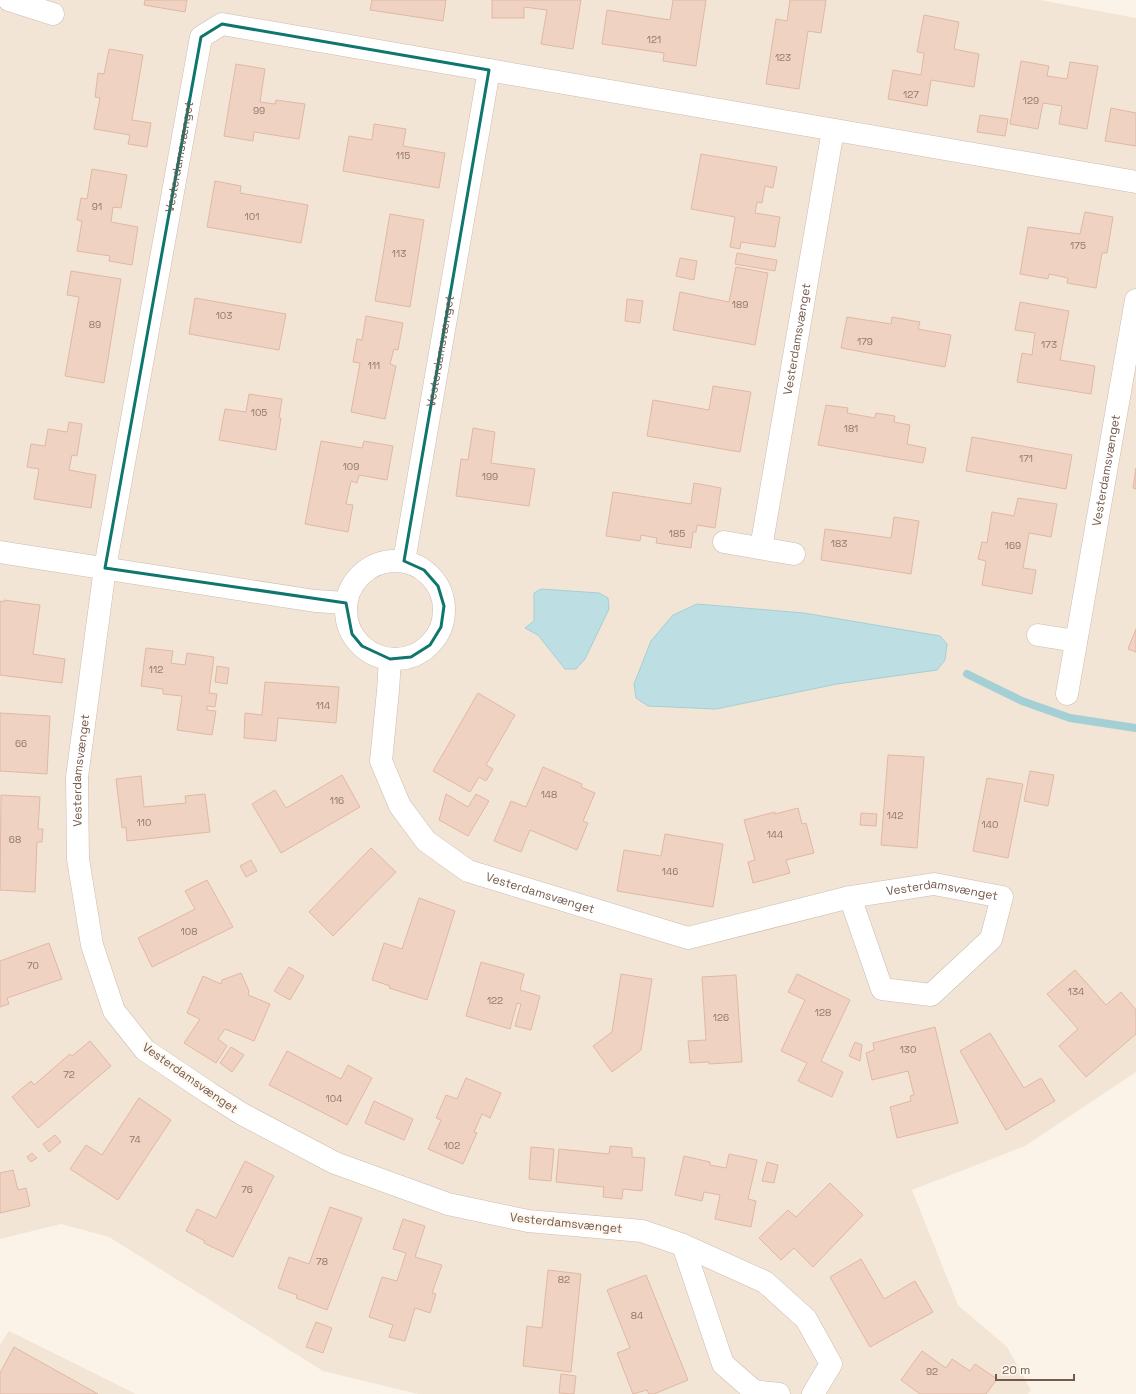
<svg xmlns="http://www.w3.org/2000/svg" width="1136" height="1394" font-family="'Space Grotesk',sans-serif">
<rect width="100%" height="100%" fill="#fbf3e8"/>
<path fill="#f2e5d6" d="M 0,0 L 1040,0 L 1136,18 L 1136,1072 L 1025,1146 L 912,1190 L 958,1305 L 1007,1347 L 1031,1390 L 1028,1394 L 418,1394 L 323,1371 L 109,1237 L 61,1224 L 0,1239 Z
M 9,1331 L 136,1394 L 0,1394 L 0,1345 Z"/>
<path fill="#bddfe4" stroke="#a4cfd5" d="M 541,589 L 599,593 L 608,598 L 609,609 L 585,659 L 576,669 L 565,669 L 538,635 L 525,628 L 534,621 L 534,593 Z
M 697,604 L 804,613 L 940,636 L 947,644 L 945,660 L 937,670 L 837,684 L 716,709 L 648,706 L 636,698 L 634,684 L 651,641 L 673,615 Z"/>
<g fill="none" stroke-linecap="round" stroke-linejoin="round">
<path stroke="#a4cfd5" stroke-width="8" d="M 967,674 L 1022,701 L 1070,718 L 1136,728"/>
</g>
<path fill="#efd2c1" stroke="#e1b8a2" d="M 145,0 L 187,0 L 185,12 L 144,5 Z
M 372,0 L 446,0 L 443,21 L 370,10 Z
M 492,0 L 581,0 L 573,49 L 541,44 L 547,10 L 524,7 L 524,18 L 492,18 Z
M 673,0 L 706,0 L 696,66 L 663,61 L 664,53 L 602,44 L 607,10 L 670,20 Z
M 790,0 L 826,0 L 821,33 L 808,31 L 799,89 L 766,84 L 776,19 L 787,21 Z
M 924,15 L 959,22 L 954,49 L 979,54 L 974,87 L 931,80 L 927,106 L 888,99 L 893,70 L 921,75 L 924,53 L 917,52 Z
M 109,49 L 143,55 L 132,120 L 151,123 L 147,147 L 128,144 L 130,135 L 94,129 L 100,98 L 95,97 L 98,73 L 104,74 Z
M 1021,61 L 1049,66 L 1047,76 L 1067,79 L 1070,62 L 1098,66 L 1087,129 L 1059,124 L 1062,106 L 1043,103 L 1038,129 L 1010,124 Z
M 236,64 L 265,69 L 260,102 L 275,104 L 276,100 L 305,104 L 299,139 L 254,132 L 253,141 L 224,136 Z
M 1111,108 L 1136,113 L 1136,146 L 1105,141 Z
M 980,115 L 1008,119 L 1005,136 L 977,132 Z
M 374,124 L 406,129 L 403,146 L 445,153 L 439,188 L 343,171 L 349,136 L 372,140 Z
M 701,154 L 777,167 L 773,188 L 765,186 L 762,203 L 757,202 L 755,213 L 780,217 L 775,247 L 741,242 L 740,249 L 730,247 L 735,217 L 691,209 Z
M 92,169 L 127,175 L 121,208 L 113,207 L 111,222 L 138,227 L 132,265 L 109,261 L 110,256 L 77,251 L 82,221 L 77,220 L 81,198 L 87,199 Z
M 215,181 L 241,186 L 240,193 L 308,205 L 301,243 L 207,227 Z
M 1085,212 L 1113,217 L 1107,253 L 1102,253 L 1096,288 L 1067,283 L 1068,278 L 1049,274 L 1048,279 L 1020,274 L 1028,227 L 1080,234 Z
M 390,214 L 424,220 L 410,307 L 375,301 Z
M 737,253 L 777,260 L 775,271 L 735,264 Z
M 680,258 L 697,261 L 694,280 L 676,276 Z
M 736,267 L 768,273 L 755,345 L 673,330 L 680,292 L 729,302 Z
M 71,271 L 121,279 L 104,383 L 65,376 L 79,297 L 67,295 Z
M 195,298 L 286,314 L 279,350 L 189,334 Z
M 627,299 L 643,301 L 640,323 L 625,321 Z
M 1020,302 L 1069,311 L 1060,360 L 1095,366 L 1091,394 L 1017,382 L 1022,353 L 1032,355 L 1035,333 L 1015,330 Z
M 366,316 L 403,323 L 398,350 L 394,349 L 390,364 L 396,366 L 385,419 L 351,412 L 360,363 L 353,362 L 357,339 L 362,340 Z
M 847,317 L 891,324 L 892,317 L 920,322 L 918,329 L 951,335 L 945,367 L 841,348 Z
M 713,386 L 751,392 L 740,452 L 647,436 L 653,400 L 709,410 Z
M 249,394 L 282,399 L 279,418 L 281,418 L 276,450 L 219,440 L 225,409 L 246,412 Z
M 826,405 L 848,408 L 847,413 L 875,418 L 876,413 L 895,416 L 894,422 L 910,425 L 907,444 L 926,448 L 923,463 L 818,445 Z
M 69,422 L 82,424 L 77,456 L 72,455 L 69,470 L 96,475 L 91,508 L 34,499 L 39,469 L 27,467 L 31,444 L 45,446 L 48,429 L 67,432 Z
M 473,428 L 495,432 L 491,463 L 535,469 L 529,506 L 456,496 L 461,459 L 468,460 Z
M 972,437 L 1072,455 L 1066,489 L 966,471 Z
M 321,441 L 362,448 L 364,441 L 393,446 L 387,480 L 359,475 L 357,483 L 351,481 L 346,504 L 353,505 L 348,532 L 305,524 Z
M 1136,468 L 1136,489 L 1133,488 Z
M 694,483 L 721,488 L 715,528 L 697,525 L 696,532 L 693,532 L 691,548 L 656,543 L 657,538 L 641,535 L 640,541 L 606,536 L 613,492 L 691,504 Z
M 1018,498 L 1057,504 L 1051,537 L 1029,533 L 1023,568 L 1036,570 L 1032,594 L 982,585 L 986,561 L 978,559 L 982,542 L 987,543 L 992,512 L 1014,516 Z
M 894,517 L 919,521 L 911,574 L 821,560 L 825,529 L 891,538 Z
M 4,600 L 40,605 L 33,654 L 65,659 L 62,683 L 0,675 L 0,601 L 4,602 Z
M 1136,629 L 1136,652 L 1128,649 Z
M 146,648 L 173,651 L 171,663 L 185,665 L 187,653 L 214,657 L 209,693 L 217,694 L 215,707 L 207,706 L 207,710 L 216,711 L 212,735 L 177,730 L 182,696 L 163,694 L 163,689 L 141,686 Z
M 217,666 L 229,668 L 227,684 L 215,682 Z
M 265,682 L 339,687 L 336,723 L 278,718 L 276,741 L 244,738 L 245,713 L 262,715 Z
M 478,693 L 515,715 L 486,765 L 493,769 L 486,781 L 479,777 L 470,792 L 433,771 Z
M 0,713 L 50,716 L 47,774 L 0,771 Z
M 888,755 L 924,757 L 917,848 L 881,845 Z
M 543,767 L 582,784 L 581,787 L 595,793 L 583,821 L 588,823 L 577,850 L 530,830 L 521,852 L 494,841 L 511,801 L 526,807 Z
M 1030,771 L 1054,775 L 1048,806 L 1024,801 Z
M 342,775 L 360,807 L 281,853 L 252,804 L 275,790 L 286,808 Z
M 141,776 L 144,807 L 186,803 L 185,796 L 205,794 L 210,832 L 127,841 L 126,827 L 122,828 L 116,779 Z
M 987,778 L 1023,784 L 1008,858 L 973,851 Z
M 446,794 L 468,807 L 476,794 L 489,801 L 468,836 L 439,820 Z
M 1,795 L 40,797 L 38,829 L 43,829 L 42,842 L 37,842 L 35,892 L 0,890 Z
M 798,808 L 802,824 L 806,823 L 814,853 L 786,860 L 790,873 L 753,883 L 748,862 L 755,860 L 744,820 L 775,812 L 775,814 Z
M 861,813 L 877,814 L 876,826 L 860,825 Z
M 665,834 L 723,844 L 713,907 L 617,891 L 624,850 L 661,856 Z
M 371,848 L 396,872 L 333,936 L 309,912 Z
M 251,860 L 257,871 L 246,877 L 240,866 Z
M 207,880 L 233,927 L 152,967 L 138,938 L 195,909 L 185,891 Z
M 419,898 L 455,911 L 427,1000 L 389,988 L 390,986 L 372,980 L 384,943 L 402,949 Z
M 49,943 L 62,979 L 7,998 L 9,1004 L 0,1007 L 0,961 Z
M 481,962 L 524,974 L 520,990 L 540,996 L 531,1030 L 515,1026 L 521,1004 L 517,1003 L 510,1029 L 466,1016 Z
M 289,967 L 304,976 L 290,1000 L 274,991 Z
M 1075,970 L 1106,1005 L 1121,992 L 1136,1010 L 1136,1034 L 1086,1077 L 1059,1046 L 1078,1029 L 1047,994 Z
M 241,973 L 249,991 L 248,995 L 270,1004 L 254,1041 L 225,1029 L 218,1039 L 227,1046 L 216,1063 L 184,1043 L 200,1019 L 187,1013 L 203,976 L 221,984 L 222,980 Z
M 621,974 L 652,979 L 641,1050 L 612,1072 L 593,1046 L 612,1032 Z
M 797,974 L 850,1000 L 821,1061 L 843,1072 L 832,1097 L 798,1081 L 807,1063 L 781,1051 L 805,1000 L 788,992 Z
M 736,975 L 742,1062 L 709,1064 L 709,1062 L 690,1063 L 688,1041 L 706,1040 L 702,977 Z
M 935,1027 L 958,1123 L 897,1138 L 890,1107 L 911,1101 L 910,1096 L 914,1095 L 908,1071 L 872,1080 L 866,1053 L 874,1050 L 873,1043 Z
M 990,1033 L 1024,1088 L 1041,1078 L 1055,1101 L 1006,1130 L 960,1051 Z
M 90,1041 L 111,1066 L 38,1128 L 12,1097 L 31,1081 L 34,1085 L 70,1054 L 72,1056 Z
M 855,1042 L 862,1045 L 860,1061 L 849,1056 Z
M 231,1047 L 244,1055 L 232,1072 L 220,1063 Z
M 287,1051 L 341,1079 L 348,1065 L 372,1078 L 347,1125 L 269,1085 Z
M 466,1078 L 501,1093 L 490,1118 L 482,1114 L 474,1132 L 477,1133 L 463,1164 L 428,1149 L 441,1120 L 436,1118 L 446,1095 L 457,1099 Z
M 139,1098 L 171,1120 L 118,1200 L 70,1169 L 86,1145 L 102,1155 Z
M 374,1101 L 413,1119 L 404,1140 L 365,1123 Z
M 55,1135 L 61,1142 L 49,1152 L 43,1144 Z
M 610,1146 L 632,1148 L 632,1157 L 645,1158 L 642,1191 L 623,1189 L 622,1199 L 603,1197 L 604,1187 L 556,1182 L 559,1149 L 609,1154 Z
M 531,1147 L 554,1149 L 551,1181 L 529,1179 Z
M 32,1153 L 37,1158 L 31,1162 L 27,1157 Z
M 729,1154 L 757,1160 L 748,1199 L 756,1201 L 751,1227 L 715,1219 L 720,1195 L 704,1192 L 702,1201 L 675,1195 L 684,1156 L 710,1162 L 710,1165 L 726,1168 Z
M 245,1161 L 274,1176 L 233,1257 L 204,1243 L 205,1241 L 186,1231 L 197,1209 L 216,1218 Z
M 767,1162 L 778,1165 L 774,1183 L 762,1181 Z
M 13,1170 L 18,1190 L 26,1188 L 30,1206 L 0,1213 L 0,1173 Z
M 830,1183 L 863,1215 L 813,1267 L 794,1248 L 781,1260 L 759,1238 L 788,1210 L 796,1217 Z
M 330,1207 L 362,1218 L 327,1310 L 296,1298 L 297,1295 L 278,1288 L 289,1257 L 309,1264 Z
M 403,1219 L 425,1226 L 415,1257 L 442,1265 L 432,1293 L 436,1294 L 430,1313 L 415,1308 L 405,1341 L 389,1337 L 393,1325 L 369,1317 L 382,1277 L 397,1281 L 406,1253 L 393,1249 Z
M 861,1259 L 884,1299 L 915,1281 L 933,1312 L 870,1347 L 830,1277 Z
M 548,1270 L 581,1274 L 571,1372 L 523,1366 L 527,1326 L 542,1328 Z
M 646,1275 L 688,1380 L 654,1394 L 649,1394 L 647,1390 L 633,1394 L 617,1353 L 630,1348 L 607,1290 Z
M 316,1322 L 332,1328 L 323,1353 L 306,1347 Z
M 14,1347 L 98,1394 L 0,1394 L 0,1373 Z
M 922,1351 L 946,1368 L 952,1359 L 970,1371 L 975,1364 L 997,1379 L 986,1394 L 920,1394 L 901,1380 Z
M 561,1374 L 576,1376 L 574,1394 L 559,1393 Z"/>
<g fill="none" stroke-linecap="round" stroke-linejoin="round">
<defs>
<g id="street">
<path d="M 9,0 L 53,14"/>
<path d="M 724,542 L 794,554"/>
<path id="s1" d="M 761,548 L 833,130"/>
<path d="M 0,552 L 315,601 L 346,603"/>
<path id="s2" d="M 404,561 L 489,70"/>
<circle cx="395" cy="610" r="49"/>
<path d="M 1038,635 L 1076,641"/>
<path id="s3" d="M 390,659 L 388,691 L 381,761 L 400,806 L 426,841 L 468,871 L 688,938 L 850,897 L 934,884 L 1002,897 L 991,939 L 931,995 L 882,989 L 850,897"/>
<path id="s4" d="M 1067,694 L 1136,300"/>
<path d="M 683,1245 L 723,1364 L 754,1391 L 779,1394"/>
<path id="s5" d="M 813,1394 L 831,1364 L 806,1319 L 765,1282 L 683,1245 L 642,1231 L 528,1221 L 448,1204 L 335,1163 L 242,1114 L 209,1093 L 145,1050 L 114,1011 L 92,945 L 78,859 L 77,777 L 105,568 L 201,37 L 222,24 L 1136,182"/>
</g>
</defs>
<use href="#street" stroke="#cdbbae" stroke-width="23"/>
<use href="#street" stroke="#fff" stroke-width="22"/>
</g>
<path fill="none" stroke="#0f766e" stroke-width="3" stroke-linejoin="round" d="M 222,24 L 489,70 L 404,561 L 424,570 L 438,586 L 444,606 L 441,627 L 430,645 L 411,657 L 390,659 L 362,646 L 352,634 L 346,603 L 105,568 L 201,37 Z"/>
<g text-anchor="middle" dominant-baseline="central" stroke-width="4" stroke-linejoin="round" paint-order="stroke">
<g font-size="10" fill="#93786a">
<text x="654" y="39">121</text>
<text x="783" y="57">123</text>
<text x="911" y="94">127</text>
<text x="1031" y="100">129</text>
<text x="259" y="110">99</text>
<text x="403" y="155">115</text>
<text x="97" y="206">91</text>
<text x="252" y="216">101</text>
<text x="1078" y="245">175</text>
<text x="399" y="253">113</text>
<text x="740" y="304">189</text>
<text x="224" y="315">103</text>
<text x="95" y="324">89</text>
<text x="865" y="341">179</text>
<text x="1049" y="344">173</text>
<text x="374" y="365">111</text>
<text x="259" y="412">105</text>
<text x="851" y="428">181</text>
<text x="1026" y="458">171</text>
<text x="351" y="466">109</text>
<text x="490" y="476">199</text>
<text x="677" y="533">185</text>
<text x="839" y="543">183</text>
<text x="1013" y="545">169</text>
<text x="156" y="669">112</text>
<text x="323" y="705">114</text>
<text x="21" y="743">66</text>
<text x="549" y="794">148</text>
<text x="337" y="800">116</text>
<text x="895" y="815">142</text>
<text x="144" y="822">110</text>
<text x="990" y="824">140</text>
<text x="775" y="834">144</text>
<text x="15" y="839">68</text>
<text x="670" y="871">146</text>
<text x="189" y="931">108</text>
<text x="33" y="965">70</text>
<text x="1076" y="991">134</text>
<text x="495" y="1000">122</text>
<text x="823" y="1012">128</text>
<text x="721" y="1017">126</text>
<text x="908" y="1049">130</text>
<text x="69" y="1074">72</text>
<text x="334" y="1098">104</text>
<text x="135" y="1139">74</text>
<text x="452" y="1145">102</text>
<text x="247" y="1189">76</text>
<text x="322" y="1261">78</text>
<text x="564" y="1279">82</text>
<text x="637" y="1315">84</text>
<text x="932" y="1371">92</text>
</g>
<g font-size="12" fill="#745a4d" stroke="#fef7ee">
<text stroke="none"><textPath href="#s5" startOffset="1730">Vesterdamsvænget</textPath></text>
<text stroke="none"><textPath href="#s1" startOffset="212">Vesterdamsvænget</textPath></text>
<text stroke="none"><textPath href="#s2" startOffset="213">Vesterdamsvænget</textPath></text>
<text stroke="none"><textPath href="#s4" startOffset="227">Vesterdamsvænget</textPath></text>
<text stroke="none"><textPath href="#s5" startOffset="1108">Vesterdamsvænget</textPath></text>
<text stroke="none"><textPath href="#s3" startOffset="322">Vesterdamsvænget</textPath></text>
<text stroke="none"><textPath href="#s3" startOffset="737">Vesterdamsvænget</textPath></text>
<text transform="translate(190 1078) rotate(35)">Vesterdamsvænget</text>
<text transform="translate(566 1223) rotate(6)">Vesterdamsvænget</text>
</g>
</g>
<path d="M996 1374v6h78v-6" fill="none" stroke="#745a4d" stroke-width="2"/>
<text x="1002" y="1374" font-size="12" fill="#745a4d" stroke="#fef7ee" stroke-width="3" paint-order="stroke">20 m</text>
</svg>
